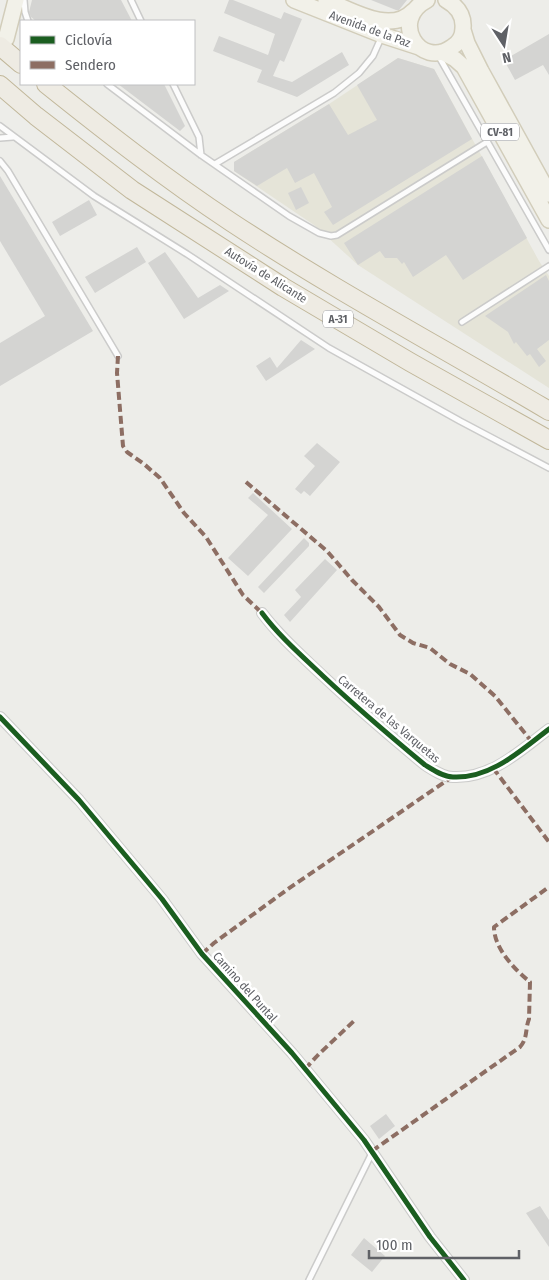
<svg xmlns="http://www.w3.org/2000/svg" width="549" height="1280" font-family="'Fira Sans Condensed',sans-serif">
<rect width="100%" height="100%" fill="#edede9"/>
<path fill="#e5e4d8" d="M 398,58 L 434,69 L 539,261 L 549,276 L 549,388 L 358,265 L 314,225 L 234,171 L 234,162 L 329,104 Z"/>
<path fill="#d4d4d2" d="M 32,0 L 121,0 L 132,21 L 36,21 L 31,17 L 29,12 Z
M 229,0 L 233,0 L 281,19 L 284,12 L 302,19 L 284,62 L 280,60 L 273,76 L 292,82 L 342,52 L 349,65 L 297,97 L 257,82 L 262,70 L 213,51 L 219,36 L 268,55 L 275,34 L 224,13 Z
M 371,0 L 407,0 L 399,10 L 396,10 Z
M 549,34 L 549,75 L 543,65 L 515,80 L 504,60 Z
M 398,58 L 434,69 L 472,139 L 333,225 L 324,212 L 332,207 L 314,173 L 295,183 L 287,168 L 257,186 L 234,171 L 234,162 L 329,104 L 348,135 L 377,120 L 357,85 Z
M 118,84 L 164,84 L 185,126 L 180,131 Z
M 482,156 L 527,238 L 463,280 L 446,255 L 413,277 L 404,262 L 402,264 L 397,258 L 385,258 L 380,251 L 358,265 L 344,243 Z
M 0,176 L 93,331 L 0,386 L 0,343 L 45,316 L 0,241 Z
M 301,187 L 309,203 L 296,210 L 288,193 Z
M 89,200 L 97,215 L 60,236 L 52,222 Z
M 137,247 L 146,262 L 95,293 L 85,277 Z
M 165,252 L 198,298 L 220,285 L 229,291 L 184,319 L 148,263 Z
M 546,275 L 549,281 L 549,340 L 537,349 L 546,361 L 539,367 L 530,354 L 527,356 L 516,342 L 514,344 L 508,332 L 485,316 Z
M 301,340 L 315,349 L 266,381 L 256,366 L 270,357 L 277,368 Z
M 317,443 L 340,462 L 310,496 L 304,491 L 301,494 L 295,489 L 315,466 L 304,456 Z
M 253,493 L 292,529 L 248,576 L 228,558 L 268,515 L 248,498 Z
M 304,538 L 309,543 L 309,546 L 264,593 L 258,587 Z
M 325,559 L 337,570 L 290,622 L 284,615 L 301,597 L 295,590 Z
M 386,1114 L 395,1126 L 379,1139 L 370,1126 Z
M 540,1206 L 549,1220 L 549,1247 L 526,1213 Z
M 364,1238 L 385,1256 L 372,1272 L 351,1255 Z"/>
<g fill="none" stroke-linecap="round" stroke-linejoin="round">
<defs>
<path id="lane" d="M 24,0 L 25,12 L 28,21
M 131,0 L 141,21
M 438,55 L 549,250
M 107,84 L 201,155 L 289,216 L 319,233 L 331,236 L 337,235 L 487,142
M 173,84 L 199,137 L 201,155
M 0,126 L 94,196 L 187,254 L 329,348 L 460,421 L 549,468
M 0,138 L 13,137
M 0,161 L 8,171 L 118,356
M 215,164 L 334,93 L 359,73 L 373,56 L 381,38
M 462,322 L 549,266
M 309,1280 L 372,1153"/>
<path id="street" d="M 262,613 C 279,636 302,656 323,676 C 356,707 390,736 425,765 C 433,770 443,777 453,777 C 491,779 521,750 549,729
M 0,717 L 79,800 L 162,899 L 202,954 L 292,1053 L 364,1140 L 430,1237 L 464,1280"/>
<path id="primary" d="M 294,0 L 382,35 L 419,47
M 326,0 C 351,10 391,35 413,11
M 427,0 C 389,20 420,70 452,47 C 459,43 463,36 463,28 C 464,15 457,6 446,0
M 463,30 L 467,43 L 481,71 L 549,194
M 6,39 L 16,0
M 442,52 L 455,59 L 464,67 L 549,220"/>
<path id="highway" d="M 0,46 L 21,64
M 46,84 C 106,132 166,179 231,222 C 334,290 443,348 549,411
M 0,85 L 36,116 L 132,190 L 283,287 L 410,362 L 549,440"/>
</defs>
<use href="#lane" stroke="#cbcbca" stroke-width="8"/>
<use href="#street" stroke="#cbcbca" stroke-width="12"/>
<use href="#primary" stroke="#d2cdba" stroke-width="18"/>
<use href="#highway" stroke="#c1b79a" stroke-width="20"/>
<use href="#lane" stroke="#fcfcfc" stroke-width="5"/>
<use href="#street" stroke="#fcfcfc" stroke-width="10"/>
<use href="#primary" stroke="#f2f1e9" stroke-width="15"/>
<use href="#highway" stroke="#eeebe3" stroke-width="18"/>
<path stroke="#8d6e63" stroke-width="4" stroke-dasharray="8 4" stroke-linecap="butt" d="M 118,356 L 117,373 L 123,446 L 127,452 L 144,464 L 160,478 L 184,513 L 206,537 L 243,595 L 262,613
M 246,482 L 327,551 L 352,580 L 379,607 L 400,635 L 413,643 L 430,648 L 450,664 L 470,674 L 495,696 L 532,742
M 493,768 L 549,842
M 202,954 L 214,943 L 288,889 L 452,777
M 305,1069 L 318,1055 L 356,1019
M 372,1151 L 520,1047 C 528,1038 525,1029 529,1019 L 530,982 C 514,969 494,948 494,927 L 549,887"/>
<defs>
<path id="cycleway" d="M 262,613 C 279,636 302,656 323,676 C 356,707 390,736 425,765 C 433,770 443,777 453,777 C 491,779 521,750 549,729
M 0,717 L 79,800 L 162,899 L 202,954 L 292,1053 L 364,1140 L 430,1237 L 464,1280"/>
</defs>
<use href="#cycleway" stroke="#fff" stroke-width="8"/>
<use href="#cycleway" stroke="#1b5e20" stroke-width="5"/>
</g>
<g text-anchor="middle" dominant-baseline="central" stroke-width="5" stroke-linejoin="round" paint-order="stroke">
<g fill="#fff" stroke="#8f9094" stroke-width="1">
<rect x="481" y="123.5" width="38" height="17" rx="4"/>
<rect x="323" y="310.5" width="30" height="17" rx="4"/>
</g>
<g font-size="11" font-weight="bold" fill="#5f6166">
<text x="500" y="132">CV-81</text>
<text x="338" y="319">A-31</text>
</g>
<g font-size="12" fill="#5f6166" stroke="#fff">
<text transform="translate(370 29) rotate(20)">Avenida de la Paz</text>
<text transform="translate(266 275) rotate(32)">Autovía de Alicante</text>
<text transform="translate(389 719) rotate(40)">Carretera de las Varquetas</text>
<text transform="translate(245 987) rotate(48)">Camino del Puntal</text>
</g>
</g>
<rect x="20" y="20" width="175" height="65" fill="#ffffff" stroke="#bfc0c2"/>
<rect x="30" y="36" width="25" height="8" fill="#1b5e20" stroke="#bfc0c2"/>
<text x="65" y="45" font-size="15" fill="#5f6166">Ciclovía</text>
<rect x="30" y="61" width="25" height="8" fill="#8d6e63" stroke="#bfc0c2"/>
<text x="65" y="70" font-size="15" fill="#5f6166">Sendero</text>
<g transform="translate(504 45) rotate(168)" stroke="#ffffff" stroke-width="4" paint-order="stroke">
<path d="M0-4L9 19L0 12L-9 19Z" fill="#5f6166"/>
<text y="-8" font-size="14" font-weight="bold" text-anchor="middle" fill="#5f6166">N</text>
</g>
<path d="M369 1250v8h150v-8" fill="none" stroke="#5f6166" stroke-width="2.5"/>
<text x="376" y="1250" font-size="15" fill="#5f6166" stroke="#ffffff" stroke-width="4" paint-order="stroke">100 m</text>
</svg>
